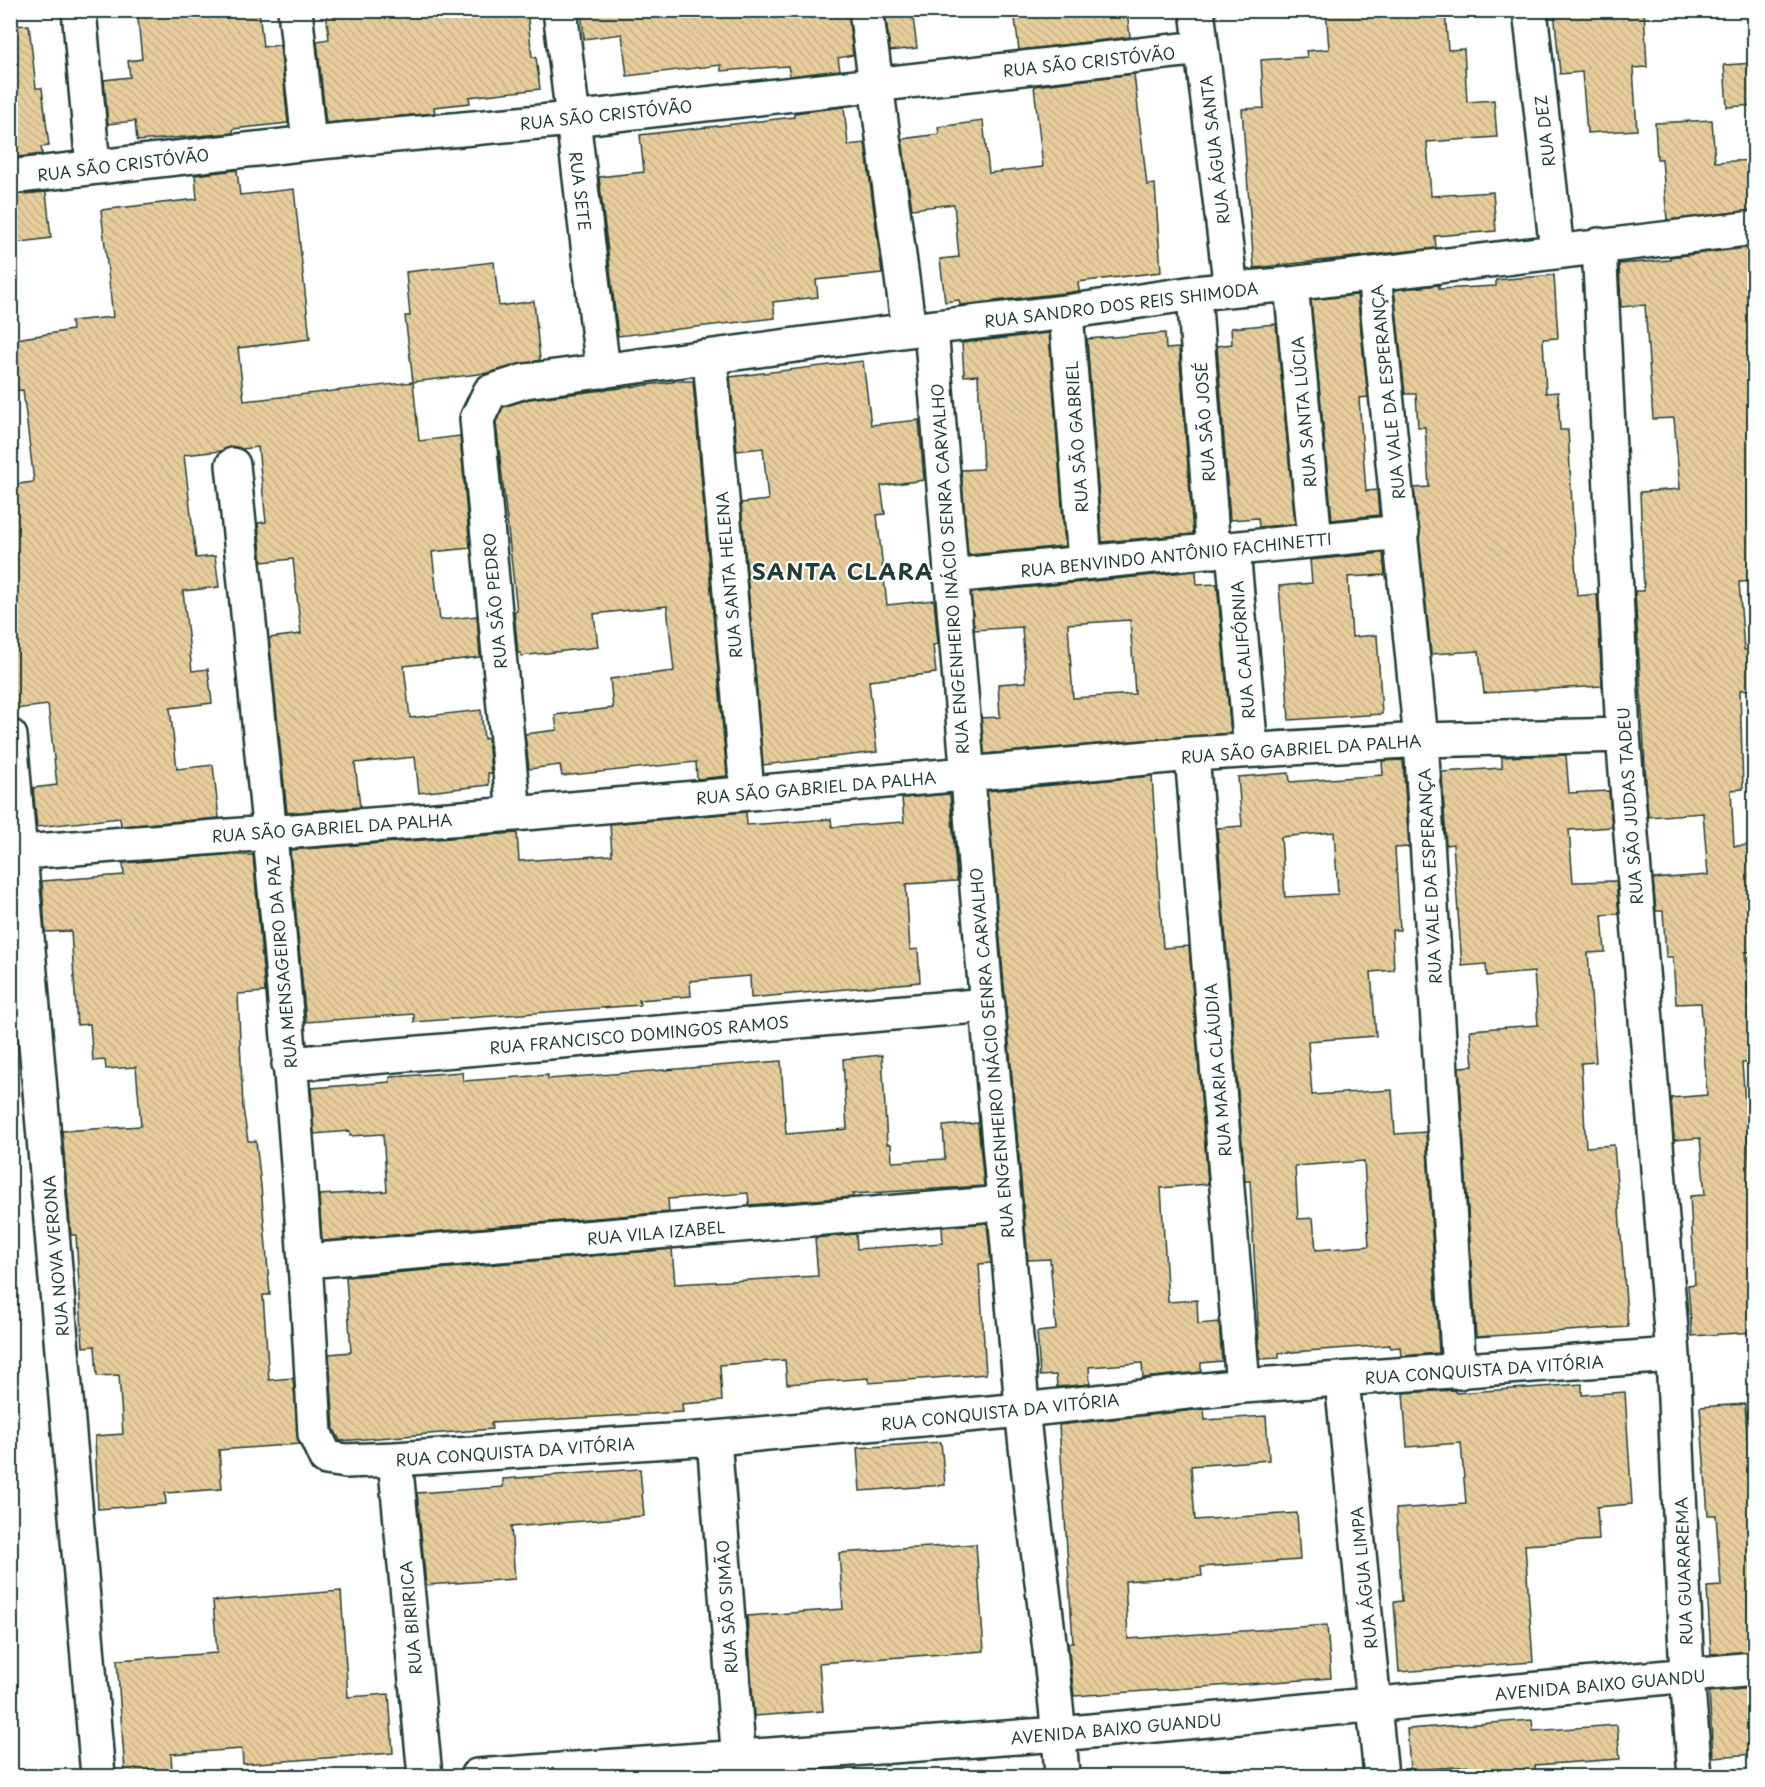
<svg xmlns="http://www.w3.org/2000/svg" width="1765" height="1787" font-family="'Playpen Sans',sans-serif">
<defs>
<pattern id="building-back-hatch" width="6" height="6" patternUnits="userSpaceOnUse" patternTransform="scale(1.5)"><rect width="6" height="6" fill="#e7cd9c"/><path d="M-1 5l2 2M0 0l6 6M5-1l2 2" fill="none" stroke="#c6b187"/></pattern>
</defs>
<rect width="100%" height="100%" fill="#fff"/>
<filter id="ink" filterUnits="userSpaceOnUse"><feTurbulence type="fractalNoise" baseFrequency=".0167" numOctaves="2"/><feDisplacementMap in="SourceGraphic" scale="12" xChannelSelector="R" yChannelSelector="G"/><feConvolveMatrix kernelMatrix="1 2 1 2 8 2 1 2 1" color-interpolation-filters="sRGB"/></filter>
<g filter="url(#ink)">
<path fill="url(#building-back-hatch)" stroke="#1f3d34" stroke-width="1.5" fill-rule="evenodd" d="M 137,10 L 259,10 L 263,47 L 280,45 L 288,123 L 233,129 L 233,133 L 137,141 L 135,121 L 108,124 L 104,80 L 130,77 L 128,61 L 142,59 Z
M 326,10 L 527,10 L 532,57 L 536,57 L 540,89 L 469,97 L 470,103 L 434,107 L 435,113 L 326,123 L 317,41 L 329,39 Z
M 581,10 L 848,10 L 853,55 L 838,58 L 840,70 L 790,76 L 788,66 L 721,71 L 721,65 L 627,76 L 622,34 L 584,39 Z
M 885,10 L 912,10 L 917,48 L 890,51 Z
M 1014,10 L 1127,10 L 1130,37 L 1019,50 Z
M 1326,10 L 1445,10 L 1448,50 L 1464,49 L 1467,102 L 1494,100 L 1497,137 L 1427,142 L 1431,196 L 1493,192 L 1496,231 L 1435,236 L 1436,248 L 1254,268 L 1242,109 L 1264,108 L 1261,60 L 1307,57 L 1306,51 L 1329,49 Z
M 1554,10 L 1644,10 L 1647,67 L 1633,68 L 1637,130 L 1587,133 L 1582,72 L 1560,74 Z
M 29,25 L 36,88 L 42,88 L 49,146 L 41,147 L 42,154 L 10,158 L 10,26 Z
M 1755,63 L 1755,105 L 1727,107 L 1724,65 Z
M 1134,74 L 1147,185 L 1155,184 L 1161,272 L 1078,282 L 1079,291 L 1064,293 L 960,305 L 959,300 L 945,302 L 940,259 L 959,257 L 954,204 L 912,209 L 902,139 L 939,134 L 938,127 L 983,121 L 989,173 L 1043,167 L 1034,86 Z
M 844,107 L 848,145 L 865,143 L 882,273 L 816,280 L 818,297 L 773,302 L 775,318 L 618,336 L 599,177 L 644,172 L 640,135 L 794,117 L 794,113 Z
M 1712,120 L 1715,162 L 1755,160 L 1755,210 L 1667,220 L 1662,159 L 1657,159 L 1655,123 Z
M 237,170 L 240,195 L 294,189 L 310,339 L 238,348 L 244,401 L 413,382 L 419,441 L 460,436 L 470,548 L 432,552 L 440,620 L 477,616 L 480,657 L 404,666 L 410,718 L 481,710 L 484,739 L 488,738 L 491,773 L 488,773 L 489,785 L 419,793 L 415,757 L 355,763 L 360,807 L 287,813 L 269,638 L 301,634 L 293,559 L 262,562 L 258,523 L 266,522 L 258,447 L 242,449 L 232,446 L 221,451 L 184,455 L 196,558 L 215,556 L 219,587 L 183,591 L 192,671 L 208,669 L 212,703 L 170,708 L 177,769 L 213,765 L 219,818 L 121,826 L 120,818 L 37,827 L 33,788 L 57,785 L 48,705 L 15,709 L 10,672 L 10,485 L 34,482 L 23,390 L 10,391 L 10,340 L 72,330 L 71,321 L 113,317 L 101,210 L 197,199 L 195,175 Z
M 46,192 L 51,238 L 14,243 L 10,195 Z
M 1755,247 L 1755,581 L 1739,582 L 1744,650 L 1755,650 L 1755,689 L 1740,690 L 1743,789 L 1731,790 L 1734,846 L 1755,845 L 1755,951 L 1745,952 L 1749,1015 L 1755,1015 L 1755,1062 L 1742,1063 L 1752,1192 L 1755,1192 L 1755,1332 L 1692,1336 L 1688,1285 L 1695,1284 L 1690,1196 L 1705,1195 L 1700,1138 L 1674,1140 L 1671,1098 L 1707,1095 L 1701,1003 L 1676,1004 L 1673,957 L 1666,957 L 1663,911 L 1656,911 L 1653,879 L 1708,875 L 1703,813 L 1648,817 L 1635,591 L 1644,591 L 1640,492 L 1680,489 L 1674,418 L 1653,419 L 1645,305 L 1621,307 L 1619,264 L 1670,260 L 1670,257 Z
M 494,262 L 499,306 L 534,301 L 540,360 L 487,373 L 413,382 L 405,316 L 410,316 L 406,272 Z
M 1554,275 L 1558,338 L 1543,339 L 1546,393 L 1558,392 L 1560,430 L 1568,430 L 1577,596 L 1597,594 L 1602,686 L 1484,693 L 1479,651 L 1431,654 L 1414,488 L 1429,487 L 1425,427 L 1418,427 L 1416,394 L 1405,394 L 1394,290 L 1439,285 L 1439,289 L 1496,286 L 1496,280 Z
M 1357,295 L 1368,397 L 1359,398 L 1366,491 L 1377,490 L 1379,515 L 1332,520 L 1311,300 Z
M 1276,324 L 1295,524 L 1259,527 L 1258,518 L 1230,520 L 1217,346 L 1232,344 L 1231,328 Z
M 1049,333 L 1065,546 L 968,555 L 961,470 L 983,469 L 978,375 L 964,376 L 962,343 Z
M 1165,333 L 1166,349 L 1179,348 L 1193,534 L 1102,542 L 1087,339 Z
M 863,361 L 871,425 L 919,420 L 924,480 L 881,486 L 885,514 L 877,515 L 887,605 L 934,600 L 938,644 L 933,645 L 936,673 L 869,681 L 877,752 L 763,765 L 741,503 L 768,500 L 763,448 L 737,451 L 730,377 Z
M 680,381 L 693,381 L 727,776 L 697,779 L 696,762 L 562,776 L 560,765 L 529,769 L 525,734 L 557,730 L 555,715 L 613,708 L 610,679 L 674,671 L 667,606 L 594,614 L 598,647 L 521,656 L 521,653 L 518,653 L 514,611 L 517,611 L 496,422 L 503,407 L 529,399 Z
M 1383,553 L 1385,575 L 1348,577 L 1352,637 L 1377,635 L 1382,714 L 1289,720 L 1279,586 L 1312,583 L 1310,560 Z
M 1196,571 L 1197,585 L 1217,584 L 1231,733 L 984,754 L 981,718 L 1000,717 L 998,684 L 1026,682 L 1022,627 L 974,630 L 971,593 ZM 1130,620 L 1135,694 L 1073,698 L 1068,624 Z
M 1566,755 L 1569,793 L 1609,791 L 1612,827 L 1569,830 L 1573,882 L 1616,881 L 1619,914 L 1602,915 L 1605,952 L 1588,953 L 1596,1062 L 1581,1063 L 1586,1147 L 1614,1145 L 1628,1327 L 1476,1337 L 1459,1067 L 1473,1066 L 1470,1030 L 1538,1025 L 1534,972 L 1487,976 L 1486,964 L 1462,966 L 1453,844 L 1446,845 L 1442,772 L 1502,768 L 1502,757 Z
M 1403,760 L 1409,847 L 1395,848 L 1400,930 L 1392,930 L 1394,970 L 1371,972 L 1376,1036 L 1308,1041 L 1312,1095 L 1392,1090 L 1395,1134 L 1426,1132 L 1439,1353 L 1401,1356 L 1400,1347 L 1390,1348 L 1390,1345 L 1279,1353 L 1279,1358 L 1260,1359 L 1250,1181 L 1245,1181 L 1217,828 L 1242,826 L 1238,777 L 1289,773 L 1290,782 L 1383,775 L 1382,761 ZM 1334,832 L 1338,894 L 1285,897 L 1281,837 ZM 1364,1161 L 1369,1246 L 1316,1250 L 1313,1218 L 1298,1219 L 1295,1166 Z
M 1152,776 L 1163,948 L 1189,946 L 1208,1184 L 1161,1188 L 1168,1302 L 1197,1300 L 1198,1324 L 1219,1322 L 1222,1361 L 1201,1363 L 1201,1372 L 1143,1378 L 1142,1363 L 1089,1367 L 1090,1384 L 1057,1387 L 1056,1375 L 1040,1376 L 1037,1332 L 1056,1330 L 1050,1259 L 1028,1260 L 987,791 Z
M 950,794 L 957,881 L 906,884 L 910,950 L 918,949 L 920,982 L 751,998 L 750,976 L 690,981 L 691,996 L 639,1000 L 640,1005 L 414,1022 L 414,1014 L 306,1022 L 290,850 L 517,833 L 519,861 L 612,855 L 610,824 L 746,812 L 747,825 L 831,819 L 832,827 L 904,822 L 902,798 Z
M 223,855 L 253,855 L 265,992 L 238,994 L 243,1108 L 248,1141 L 256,1141 L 261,1186 L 270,1295 L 263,1295 L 269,1380 L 293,1378 L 299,1444 L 219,1450 L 222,1489 L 165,1493 L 166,1504 L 98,1509 L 95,1436 L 123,1434 L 119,1375 L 97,1376 L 95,1346 L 83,1347 L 76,1235 L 71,1235 L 62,1131 L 141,1126 L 136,1067 L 106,1069 L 105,1060 L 93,1061 L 90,1024 L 77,1025 L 71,931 L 45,932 L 42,881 L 124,875 L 123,863 Z
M 882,1055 L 887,1144 L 891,1144 L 892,1162 L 945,1159 L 943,1126 L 978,1123 L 984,1186 L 853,1194 L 853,1197 L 749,1205 L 748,1193 L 668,1199 L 669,1212 L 322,1241 L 319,1195 L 387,1191 L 383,1134 L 350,1136 L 350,1131 L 314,1134 L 311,1088 L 390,1082 L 390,1077 L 462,1072 L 463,1081 L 548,1075 L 548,1079 L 781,1061 L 786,1134 L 847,1129 L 843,1059 Z
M 987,1223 L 991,1263 L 979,1264 L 986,1374 L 869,1383 L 869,1378 L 787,1384 L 785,1360 L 720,1365 L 722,1401 L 682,1404 L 683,1412 L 491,1423 L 492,1429 L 340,1441 L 334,1429 L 329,1354 L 351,1352 L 346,1277 L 672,1249 L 675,1284 L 818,1276 L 815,1238 L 856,1234 L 857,1249 L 943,1243 L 942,1227 Z
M 1582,1384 L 1582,1395 L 1625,1392 L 1632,1504 L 1597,1507 L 1599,1540 L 1525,1545 L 1533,1662 L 1399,1672 L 1394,1602 L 1402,1601 L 1396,1509 L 1466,1504 L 1461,1443 L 1407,1447 L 1403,1393 L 1454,1390 L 1456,1393 Z
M 1745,1404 L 1750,1478 L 1755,1478 L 1755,1651 L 1711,1654 L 1707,1587 L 1721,1586 L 1716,1515 L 1708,1515 L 1700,1407 Z
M 1204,1409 L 1205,1420 L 1266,1416 L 1269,1460 L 1191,1466 L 1195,1520 L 1297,1513 L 1300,1560 L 1201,1567 L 1202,1576 L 1125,1581 L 1128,1639 L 1327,1625 L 1331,1678 L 1074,1696 L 1068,1643 L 1073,1643 L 1059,1425 Z
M 941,1442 L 945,1485 L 860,1491 L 857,1448 Z
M 640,1469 L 644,1516 L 511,1527 L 515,1579 L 426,1585 L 417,1493 L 503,1487 L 503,1479 Z
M 976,1544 L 984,1651 L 819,1663 L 823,1711 L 754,1716 L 747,1616 L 843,1609 L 839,1553 Z
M 341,1591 L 348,1697 L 389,1694 L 393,1753 L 243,1764 L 242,1749 L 171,1754 L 172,1770 L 125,1773 L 117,1660 L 217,1653 L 213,1601 Z
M 1755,1688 L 1755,1754 L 1713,1757 L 1709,1692 Z
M 1532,1720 L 1533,1731 L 1617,1725 L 1620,1759 L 1535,1765 L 1536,1776 L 1471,1776 L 1471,1766 L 1410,1770 L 1407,1729 Z"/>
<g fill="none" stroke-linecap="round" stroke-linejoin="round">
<defs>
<path id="minor" d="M 79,10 L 93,167
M 295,10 L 309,143
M 560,10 L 603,371
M 866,10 L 909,330
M 1197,10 L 1231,289
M 1530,10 L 1557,251
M 10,177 L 309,143 L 572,119 L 1201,48
M 1599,245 L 1623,735 L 1673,1355 L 1687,1675 L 1695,1776
M 1374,274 L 1421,740 L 1459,1372
M 1291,284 L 1315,540
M 1194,293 L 1213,551
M 1066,312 L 1085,562
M 931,328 C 959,687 990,1047 1022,1406 C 1033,1530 1054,1653 1062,1776
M 710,358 L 747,792
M 233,465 C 266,787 299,1110 315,1434 L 326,1458 L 346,1461 L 395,1459 L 714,1438 L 1022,1410 L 1243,1386 L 1673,1355
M 1233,550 L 1251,750
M 950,576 L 1402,532
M 10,736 L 98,1776
M 1192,754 L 1243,1386
M 514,814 L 477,419 L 490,392 L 525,381 L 909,330 L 1066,312 L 1194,293 L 1291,284 L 1754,228
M 10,853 L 514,814 L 1192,754 L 1421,740 L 1623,735
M 289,1064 L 988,1005
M 306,1261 L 1005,1203
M 1342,1380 L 1381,1776
M 714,1438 L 740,1776
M 395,1459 L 425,1776
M 477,1776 L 1059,1734 L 1754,1669"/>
</defs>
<use href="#minor" stroke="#1f3d34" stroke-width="38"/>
<use href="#minor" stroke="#fff" stroke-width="33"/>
</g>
</g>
<g text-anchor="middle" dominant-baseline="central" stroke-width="4.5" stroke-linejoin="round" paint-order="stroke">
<g font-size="16" fill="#1f3d34" stroke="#fff">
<text transform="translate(1089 61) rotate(-6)">RUA SÃO CRISTÓVÃO</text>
<text transform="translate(606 114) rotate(-6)">RUA SÃO CRISTÓVÃO</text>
<text transform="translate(1544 131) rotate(-97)">RUA DEZ</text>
<text transform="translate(1214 150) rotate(-97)">RUA ÁGUA SANTA</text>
<text transform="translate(123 164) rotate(-7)">RUA SÃO CRISTÓVÃO</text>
<text transform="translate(581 191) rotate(83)">RUA SETE</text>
<text transform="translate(1121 304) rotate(-7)">RUA SANDRO DOS REIS SHIMODA</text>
<text transform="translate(1387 392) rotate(-96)">RUA VALE DA ESPERANÇA</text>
<text transform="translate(1303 412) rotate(-95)">RUA SANTA LÚCIA</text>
<text transform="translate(1204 422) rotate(-94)">RUA SÃO JOSÉ</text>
<text transform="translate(1076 437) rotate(-94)">RUA SÃO GABRIEL</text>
<text transform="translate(1176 554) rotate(-6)">RUA BENVINDO ANTÔNIO FACHINETTI</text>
<text transform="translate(949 569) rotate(-94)">RUA ENGENHEIRO INÁCIO SENRA CARVALHO</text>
<text transform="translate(728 575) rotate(-95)">RUA SANTA HELENA</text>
<text transform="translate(494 601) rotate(-95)">RUA SÃO PEDRO</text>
<text transform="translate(1242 650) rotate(-95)">RUA CALIFÓRNIA</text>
<text transform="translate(1301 748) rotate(-4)">RUA SÃO GABRIEL DA PALHA</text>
<text transform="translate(816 787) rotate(-5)">RUA SÃO GABRIEL DA PALHA</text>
<text transform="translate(1629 806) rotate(-94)">RUA SÃO JUDAS TADEU</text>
<text transform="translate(332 827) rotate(-4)">RUA SÃO GABRIEL DA PALHA</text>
<text transform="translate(1429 876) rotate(-93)">RUA VALE DA ESPERANÇA</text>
<text transform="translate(281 962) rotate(-95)">RUA MENSAGEIRO DA PAZ</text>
<text transform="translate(639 1034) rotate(-5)">RUA FRANCISCO DOMINGOS RAMOS</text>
<text transform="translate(991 1053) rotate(-95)">RUA ENGENHEIRO INÁCIO SENRA CARVALHO</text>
<text transform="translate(1217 1070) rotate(-95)">RUA MARIA CLÁUDIA</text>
<text transform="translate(656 1232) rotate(-5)">RUA VILA IZABEL</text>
<text transform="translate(55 1256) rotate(-95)">RUA NOVA VERONA</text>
<text transform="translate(1484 1369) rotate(-4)">RUA CONQUISTA DA VITÓRIA</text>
<text transform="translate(1000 1411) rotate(-6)">RUA CONQUISTA DA VITÓRIA</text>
<text transform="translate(515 1451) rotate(-4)">RUA CONQUISTA DA VITÓRIA</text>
<text transform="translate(1683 1571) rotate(-92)">RUA GUARAREMA</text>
<text transform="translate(1363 1578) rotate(-96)">RUA ÁGUA LIMPA</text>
<text transform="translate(726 1607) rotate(-94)">RUA SÃO SIMÃO</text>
<text transform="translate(410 1618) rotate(-95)">RUA BIRIRICA</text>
<text transform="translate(1600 1684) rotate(-5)">AVENIDA BAIXO GUANDU</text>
<text transform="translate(1116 1728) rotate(-5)">AVENIDA BAIXO GUANDU</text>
</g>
<g font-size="22" font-weight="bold" letter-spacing="1.5" fill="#1f3d34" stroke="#fff">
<text x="843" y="570">SANTA CLARA</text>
</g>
</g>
<rect width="1765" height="1787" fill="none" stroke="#fff" stroke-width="36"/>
<rect x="18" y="18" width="1729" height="1751" fill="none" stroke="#1f3d34" stroke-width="2" filter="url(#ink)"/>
</svg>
